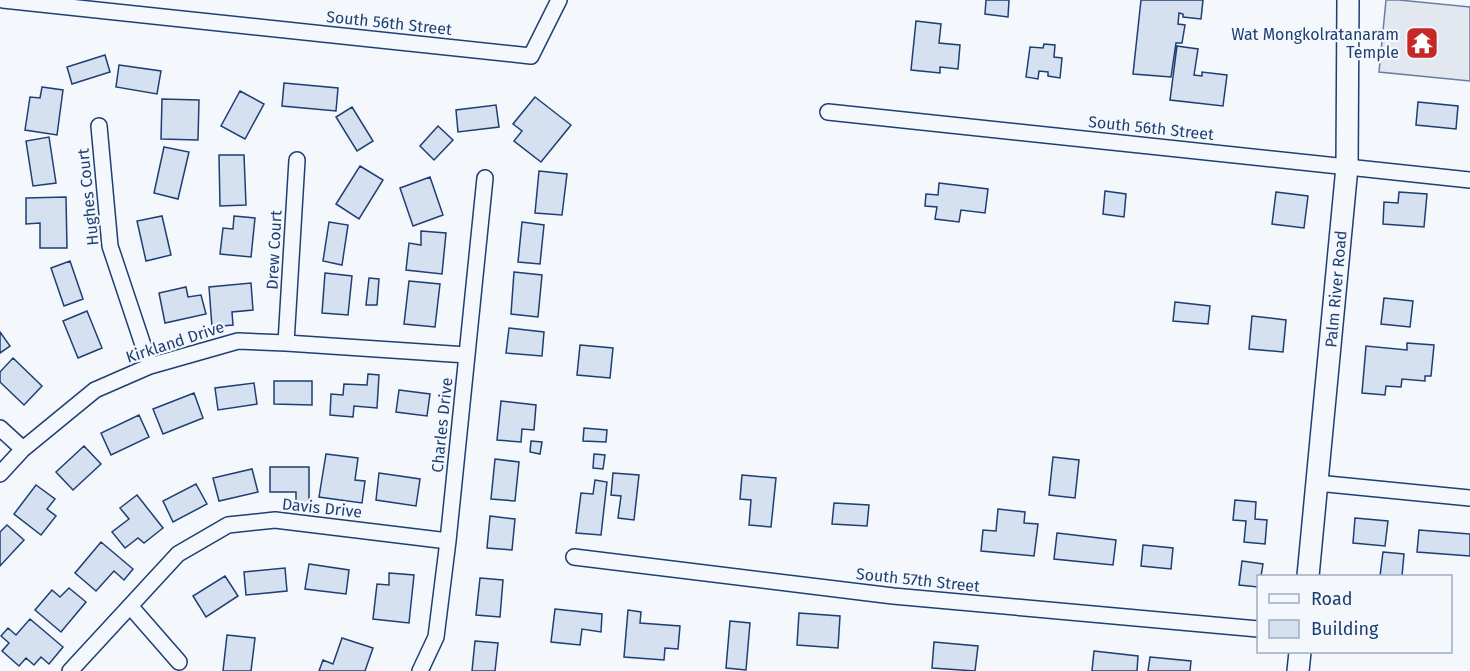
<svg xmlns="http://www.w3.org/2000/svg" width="1470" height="671" font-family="'Fira Sans',sans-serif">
<rect width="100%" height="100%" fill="#f4f7fb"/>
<path fill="#e3e8f0" stroke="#687fa3" stroke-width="1.5" d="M 1386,0 L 1399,0 L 1470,7 L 1470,81 L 1379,72 Z"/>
<path fill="#d5e0f0" stroke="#1d3f73" stroke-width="1.5" d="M 986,0 L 1009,0 L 1008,17 L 985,14 Z
M 1141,0 L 1203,0 L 1201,19 L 1183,17 L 1183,14 L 1179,13 L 1178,24 L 1185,25 L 1182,43 L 1176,43 L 1171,77 L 1133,74 Z
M 916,21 L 941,24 L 939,43 L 960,45 L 958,69 L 940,67 L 940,73 L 911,70 Z
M 1044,44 L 1055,45 L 1054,57 L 1062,58 L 1060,78 L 1048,76 L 1048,72 L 1039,71 L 1038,79 L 1026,77 L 1030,47 L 1043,48 Z
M 1177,46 L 1198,49 L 1194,75 L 1202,76 L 1202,72 L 1227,75 L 1223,106 L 1170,100 Z
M 105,55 L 110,72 L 72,84 L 67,67 Z
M 119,65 L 161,71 L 157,94 L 116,87 Z
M 284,83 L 338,88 L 336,111 L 282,106 Z
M 42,87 L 63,90 L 57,135 L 25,130 L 30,97 L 40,98 Z
M 240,91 L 264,104 L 245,139 L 221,126 Z
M 535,97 L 571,125 L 541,162 L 514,141 L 522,131 L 513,124 Z
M 162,99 L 199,100 L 198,140 L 161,139 Z
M 1418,102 L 1458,106 L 1456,129 L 1416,125 Z
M 496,105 L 499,127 L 458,132 L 456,110 Z
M 352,107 L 373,141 L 357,151 L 336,117 Z
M 438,126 L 453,140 L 434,160 L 420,146 Z
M 49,137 L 56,183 L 33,186 L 26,141 Z
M 164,147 L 189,152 L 178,199 L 154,193 Z
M 219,155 L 244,155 L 246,205 L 220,206 Z
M 360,166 L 383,180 L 359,219 L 336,204 Z
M 539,171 L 567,174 L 562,215 L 535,213 Z
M 430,177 L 443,215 L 413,226 L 400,188 Z
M 939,183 L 988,189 L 985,213 L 961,210 L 959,222 L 935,219 L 937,207 L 925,206 L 926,194 L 938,195 Z
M 1105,191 L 1126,194 L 1124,217 L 1103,214 Z
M 1276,192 L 1308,196 L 1304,228 L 1272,224 Z
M 1399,192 L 1427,194 L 1424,227 L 1383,224 L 1384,202 L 1398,203 Z
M 66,197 L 67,248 L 40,248 L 40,223 L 26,224 L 26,198 Z
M 162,216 L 171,255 L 146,261 L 137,221 Z
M 234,216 L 255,218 L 251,257 L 220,254 L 223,228 L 233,229 Z
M 329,222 L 348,225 L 342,265 L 323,261 Z
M 522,222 L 544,225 L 540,264 L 518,262 Z
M 421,231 L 446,233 L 442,274 L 406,270 L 409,243 L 421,245 Z
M 70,261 L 83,299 L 64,306 L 51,268 Z
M 514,272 L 542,275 L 538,317 L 511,314 Z
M 325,273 L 352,276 L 348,315 L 322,313 Z
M 369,278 L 379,279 L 377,305 L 366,305 Z
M 409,281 L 440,284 L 435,327 L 404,324 Z
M 251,283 L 253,310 L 232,312 L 233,325 L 212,327 L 209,287 Z
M 186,287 L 188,297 L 201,295 L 206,314 L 165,323 L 159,293 Z
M 1384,298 L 1413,301 L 1410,327 L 1381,324 Z
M 1175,302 L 1210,306 L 1208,324 L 1173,321 Z
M 87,311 L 102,348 L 78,358 L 63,321 Z
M 1252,316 L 1286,320 L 1283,352 L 1249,349 Z
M 509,328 L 544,332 L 542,356 L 506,353 Z
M 0,332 L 10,346 L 0,353 Z
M 1407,343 L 1434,345 L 1431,376 L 1425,376 L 1425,381 L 1402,379 L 1401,387 L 1386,386 L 1385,395 L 1362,393 L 1366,346 L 1407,350 Z
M 580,345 L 613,348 L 610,378 L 577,375 Z
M 13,358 L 42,386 L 24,405 L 0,382 L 0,372 Z
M 368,374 L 379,375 L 377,408 L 354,406 L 353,417 L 330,415 L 331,394 L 343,395 L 344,384 L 367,385 Z
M 274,381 L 312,381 L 312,405 L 274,404 Z
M 254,383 L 257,404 L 218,410 L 215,388 Z
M 399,390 L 430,394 L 427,416 L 396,412 Z
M 194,393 L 203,418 L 163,434 L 153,409 Z
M 501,401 L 536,405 L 534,430 L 522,429 L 521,442 L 497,440 Z
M 139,415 L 149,437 L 111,455 L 101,433 Z
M 584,428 L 607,430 L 606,442 L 583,441 Z
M 531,441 L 542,442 L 540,454 L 530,452 Z
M 84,446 L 101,464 L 73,490 L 56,472 Z
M 326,454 L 358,458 L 355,480 L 365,481 L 362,503 L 319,497 Z
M 594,454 L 605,455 L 603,469 L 593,468 Z
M 1053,457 L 1079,460 L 1075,498 L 1049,495 Z
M 495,459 L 519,462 L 515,501 L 491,499 Z
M 270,467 L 309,467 L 309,504 L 296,504 L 296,492 L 270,492 Z
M 252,469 L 258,492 L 219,501 L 213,478 Z
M 379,473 L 420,479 L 416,506 L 376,500 Z
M 613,473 L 639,475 L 634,520 L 618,518 L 621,496 L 611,495 Z
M 742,475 L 776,478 L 771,527 L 749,525 L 751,500 L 740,499 Z
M 595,480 L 607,482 L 601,535 L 576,533 L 581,493 L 593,494 Z
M 196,484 L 207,504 L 173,522 L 163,501 Z
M 36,485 L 55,499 L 47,509 L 56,516 L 41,535 L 14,514 Z
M 137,495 L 163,528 L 144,543 L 138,538 L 125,548 L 112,532 L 129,519 L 120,508 Z
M 1235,500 L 1256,502 L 1255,519 L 1267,520 L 1265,544 L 1244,542 L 1246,521 L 1233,520 Z
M 834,503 L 869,505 L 867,526 L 832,524 Z
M 998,509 L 1025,512 L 1024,523 L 1038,524 L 1034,556 L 981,551 L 983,530 L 996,531 Z
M 490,516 L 515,519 L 512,550 L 487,548 Z
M 1355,518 L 1388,521 L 1385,546 L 1353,543 Z
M 7,525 L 24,540 L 0,566 L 0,532 Z
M 1419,530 L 1470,534 L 1470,556 L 1417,552 Z
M 1057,533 L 1116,540 L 1113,565 L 1054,559 Z
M 101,542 L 133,569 L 124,580 L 114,571 L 96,591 L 75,573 Z
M 1143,545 L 1173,548 L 1171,569 L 1141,566 Z
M 1383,552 L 1404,554 L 1402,576 L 1380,576 Z
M 1242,561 L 1263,564 L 1261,576 L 1258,576 L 1258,587 L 1239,585 Z
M 309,564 L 349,570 L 346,594 L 305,589 Z
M 285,568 L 287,591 L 246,595 L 244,572 Z
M 389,573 L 414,575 L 409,623 L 373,619 L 377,584 L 389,585 Z
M 225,576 L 238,596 L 206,617 L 193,596 Z
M 480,578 L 503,580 L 500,617 L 476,615 Z
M 69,588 L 86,602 L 61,632 L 35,610 L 52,590 L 60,597 Z
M 555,609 L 602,614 L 601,632 L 582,629 L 580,645 L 551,642 Z
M 628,610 L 641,612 L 640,623 L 680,626 L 678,649 L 665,648 L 664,660 L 624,657 Z
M 799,613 L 840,616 L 838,648 L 797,645 Z
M 30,619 L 63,647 L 49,664 L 41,657 L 34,665 L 26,658 L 19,666 L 2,651 L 9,643 L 1,636 L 8,628 L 16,635 Z
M 730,621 L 750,623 L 746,670 L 726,668 Z
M 227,635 L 255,638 L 251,671 L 223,671 Z
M 342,638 L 373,648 L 365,671 L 319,671 L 323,660 L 333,664 Z
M 475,641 L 498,643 L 495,671 L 472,671 Z
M 934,642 L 978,646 L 975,671 L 932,668 Z
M 1094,651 L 1138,656 L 1137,671 L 1092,671 Z
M 1150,657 L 1191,661 L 1190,671 L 1148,671 Z"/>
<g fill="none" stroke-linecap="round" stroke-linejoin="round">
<defs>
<path id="street" d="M 3,0 L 531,56 L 559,0
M 828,112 L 1470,180
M 99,126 L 110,246 L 150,366
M 286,343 L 297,160
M 0,428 L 23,449
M 0,474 L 23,449 L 95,390 L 150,366 L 238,341 L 286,343 L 467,355
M 1317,483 L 1470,498
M 574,557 L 893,596 L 1258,629
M 131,607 L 179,662
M 70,671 L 178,554 L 228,525 L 275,520 L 448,541
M 420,671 L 436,637 L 448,541 L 485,178"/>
<path id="secondary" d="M 1308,576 L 1347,167 L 1348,0
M 1298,671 L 1300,652"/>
</defs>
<use href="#street" stroke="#1d3f73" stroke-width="18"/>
<use href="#secondary" stroke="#1d3f73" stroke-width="24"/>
<use href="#street" stroke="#f4f7fb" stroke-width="15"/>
<use href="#secondary" stroke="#f4f7fb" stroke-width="21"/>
</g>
<defs>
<symbol id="temple-square" viewBox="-11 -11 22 22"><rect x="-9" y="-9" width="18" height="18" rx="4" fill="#c62828" stroke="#f4f7fb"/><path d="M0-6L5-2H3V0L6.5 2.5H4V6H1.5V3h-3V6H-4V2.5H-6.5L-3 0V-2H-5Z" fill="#fff"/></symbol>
</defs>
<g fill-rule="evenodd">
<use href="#temple-square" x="1403" y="24" width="38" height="38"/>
</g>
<g text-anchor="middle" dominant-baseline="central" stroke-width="4.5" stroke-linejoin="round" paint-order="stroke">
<g font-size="16" fill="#1d3f73" stroke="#f4f7fb">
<text transform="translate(389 23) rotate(6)">South 56th Street</text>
<text transform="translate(1151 128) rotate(6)">South 56th Street</text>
<text transform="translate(88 197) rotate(-96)">Hughes Court</text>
<text transform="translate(274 250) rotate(-87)">Drew Court</text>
<text transform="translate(1336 289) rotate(-85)">Palm River Road</text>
<text transform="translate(175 342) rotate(-18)">Kirkland Drive</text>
<text transform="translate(442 425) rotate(-84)">Charles Drive</text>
<text transform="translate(322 508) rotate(6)">Davis Drive</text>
<text transform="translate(918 580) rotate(6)">South 57th Street</text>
</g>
<g font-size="16" fill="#1d3f73" stroke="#f4f7fb" text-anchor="end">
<text x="1399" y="34">Wat Mongkolratanaram<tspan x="1399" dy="18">Temple</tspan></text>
</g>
</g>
<rect x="1257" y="575" width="195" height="78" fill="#f4f7fb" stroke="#9eadc5" stroke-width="1.5"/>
<rect x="1269" y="594" width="30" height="9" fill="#f4f7fb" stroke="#9eadc5" stroke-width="1.5"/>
<text x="1311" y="605" font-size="18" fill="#1d3f73">Road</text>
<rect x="1269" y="620" width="30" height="18" fill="#d5e0f0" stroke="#9eadc5" stroke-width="1.5"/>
<text x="1311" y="635" font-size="18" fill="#1d3f73">Building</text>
</svg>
